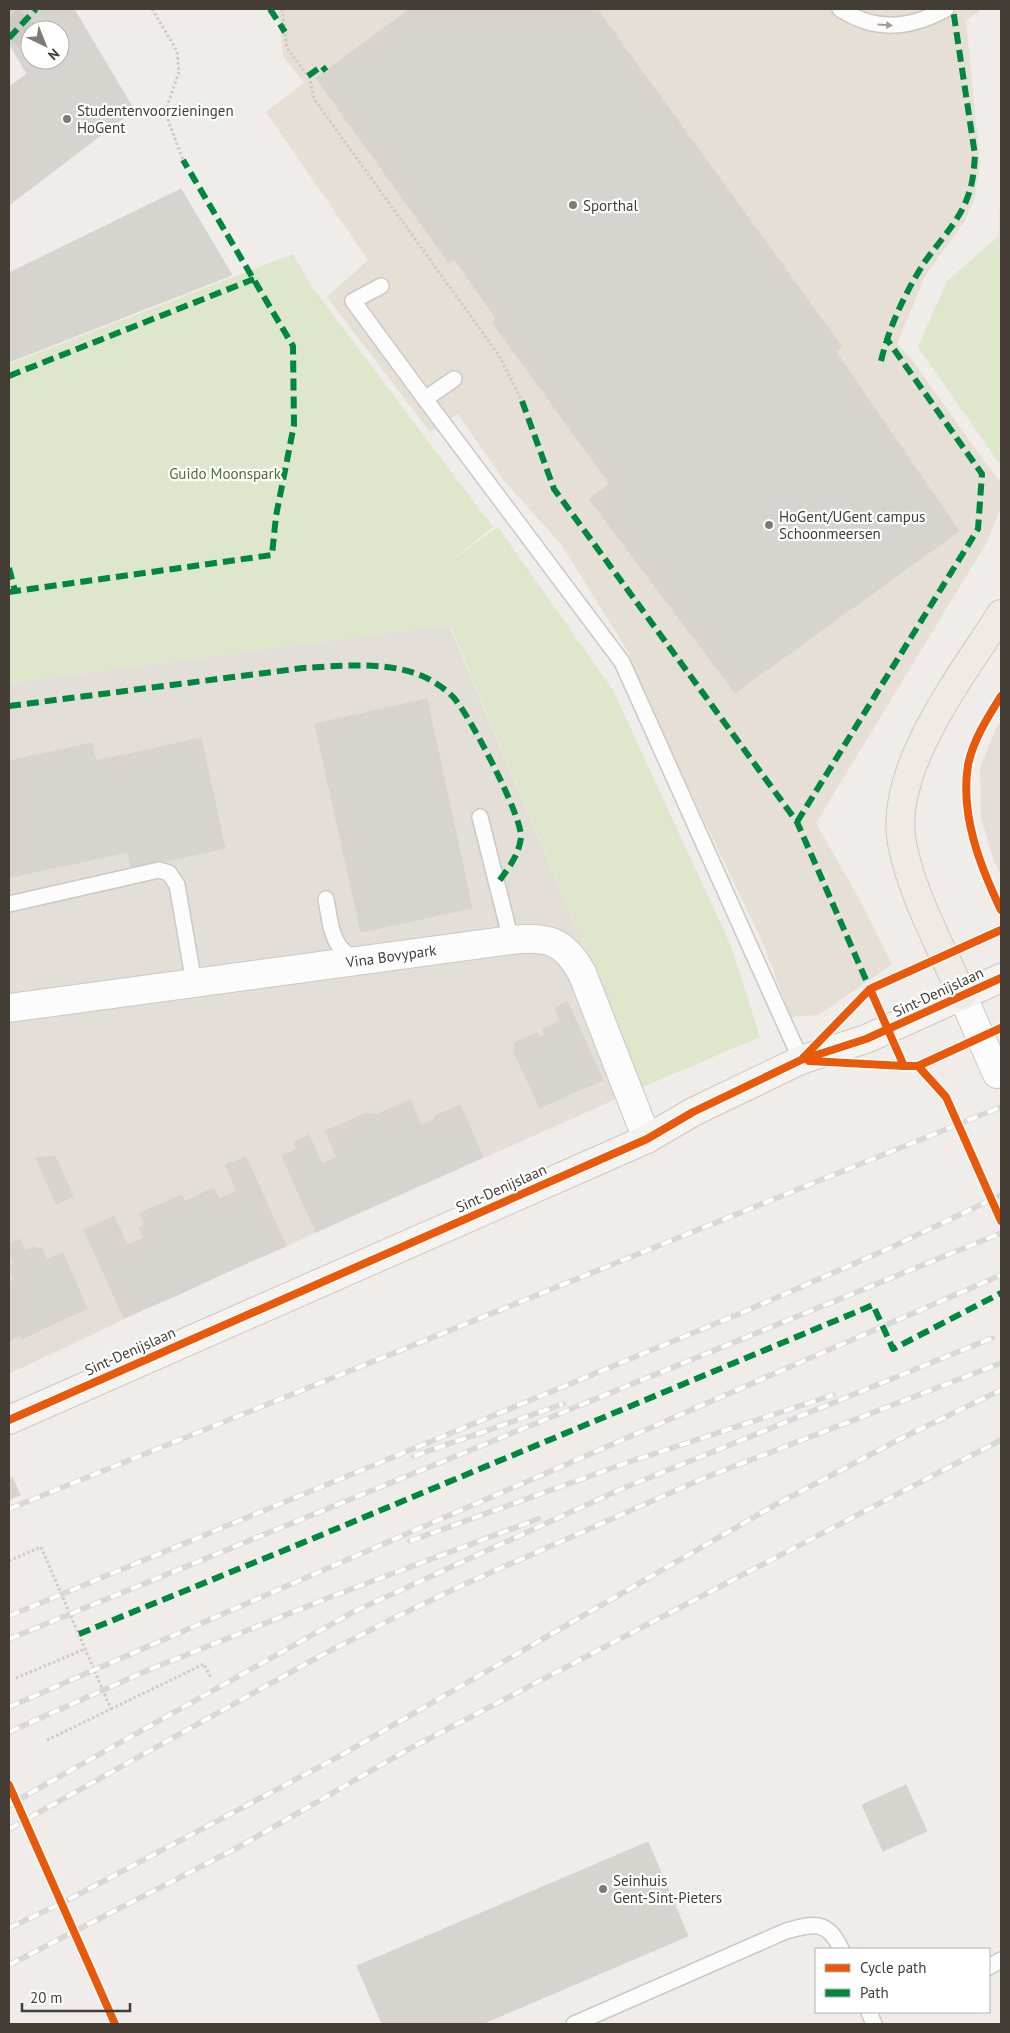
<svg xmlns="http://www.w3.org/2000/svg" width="1010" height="2033" font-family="'PT Sans',sans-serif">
<rect width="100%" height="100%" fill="#efece9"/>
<path fill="#e3ded7" d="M 449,625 L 643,1087 L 154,1305 L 9,1374 L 9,683 Z
M 1001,721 L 1001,874 L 994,861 L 981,818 L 980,769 L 995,730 Z"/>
<path fill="#e5dfd5" d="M 278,9 L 982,9 L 966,21 L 980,165 L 974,200 L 964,222 L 925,276 L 897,344 L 912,360 L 987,465 L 1001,482 L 1001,507 L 987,542 L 816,823 L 861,902 L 892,964 L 819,1015 L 791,1017 L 762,941 L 657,722 L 627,650 L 561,544 L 505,482 L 458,414 L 430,432 L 327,297 L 368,260 L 266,112 L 304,83 L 283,56 Z"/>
<path fill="#dee7cb" d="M 1001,158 L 1001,466 L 918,347 L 947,281 L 999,236 Z
M 293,254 L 312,287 L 493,527 L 448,563 L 498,527 L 613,690 L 731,946 L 760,1037 L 643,1087 L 450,625 L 9,683 L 9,364 Z"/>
<path fill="#d7d4d0" stroke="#d7d3cf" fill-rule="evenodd" d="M 9,9 L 74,9 L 134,110 L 9,205 L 9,87 L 27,74 L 9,43 ZM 30,30 L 60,30 L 60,60 L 30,60 Z
M 410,9 L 597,9 L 842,347 L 625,505 L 492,322 L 496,318 L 454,259 L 449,263 L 316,78 Z
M 181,189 L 232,275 L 9,362 L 9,273 Z
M 836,352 L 959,531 L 735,693 L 589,499 L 610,484 L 625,505 Z
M 427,699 L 472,908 L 361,932 L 315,724 Z
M 201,738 L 225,848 L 131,869 L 128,852 L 11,877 L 9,865 L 9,761 L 92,743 L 96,761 Z
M 567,1001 L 603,1080 L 570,1094 L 543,1036 L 545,1035 L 543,1029 L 560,1021 L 555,1008 Z
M 537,1033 L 540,1038 L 543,1036 L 570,1094 L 540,1108 L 513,1050 L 516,1048 L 514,1043 Z
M 410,1100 L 443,1175 L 409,1190 L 375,1115 Z
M 460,1105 L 483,1157 L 443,1175 L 421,1125 L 435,1119 L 434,1116 Z
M 366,1113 L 375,1115 L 409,1190 L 376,1205 L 340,1125 Z
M 340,1125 L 376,1205 L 346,1218 L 321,1164 L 337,1157 L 325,1131 Z
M 309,1135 L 346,1218 L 316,1232 L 282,1156 L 297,1149 L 294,1142 Z
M 55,1156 L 73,1196 L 56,1204 L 36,1158 Z
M 246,1157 L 286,1246 L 247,1263 L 219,1199 L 237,1191 L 225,1165 Z
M 214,1188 L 247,1263 L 218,1276 L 185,1201 Z
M 182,1195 L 218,1276 L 184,1292 L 147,1210 Z
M 147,1210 L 184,1292 L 154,1305 L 127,1245 L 144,1238 L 139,1228 L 145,1224 L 140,1214 Z
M 114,1216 L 154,1305 L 124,1318 L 84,1230 Z
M 20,1239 L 57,1322 L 22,1339 L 9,1310 L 9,1282 L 14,1280 L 9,1267 L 14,1263 L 9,1251 L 9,1244 Z
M 35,1246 L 37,1249 L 41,1247 L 47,1260 L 63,1253 L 87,1309 L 57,1322 L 25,1251 Z
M 9,1310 L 20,1335 L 9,1341 Z
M 12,1477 L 20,1495 L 9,1500 L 9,1479 Z
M 906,1785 L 927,1831 L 883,1851 L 862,1805 Z
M 648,1842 L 688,1936 L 482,2024 L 382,2024 L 357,1966 Z"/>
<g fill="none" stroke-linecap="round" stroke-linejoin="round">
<path stroke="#cdc9c5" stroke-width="28" stroke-dasharray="28 14" stroke-linecap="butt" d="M 9,38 L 36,9"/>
<defs>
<path id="lane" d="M 840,9 C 876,32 909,29 946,9
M 381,286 L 353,301 L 425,399
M 454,379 L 425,399 L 622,662 L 801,1060
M 480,817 L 511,940
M 326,899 C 330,921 331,952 358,959
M 9,904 L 159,870 L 169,873 L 177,885 L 194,983
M 989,1967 L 1001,1960
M 869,2012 L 874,2024
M 574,2024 L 786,1931 C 814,1923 828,1920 841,1949"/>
<path id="street" d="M 962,995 L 997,1074
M 9,1008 L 511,940 C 547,936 564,940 582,973 L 647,1139"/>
<path id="secondary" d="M 9,1420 L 647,1139 L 693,1112 L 801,1060 L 866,1039 L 1001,978"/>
<path id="primary" d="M 962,995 C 941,946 912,896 902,843 C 888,769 963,674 1001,614"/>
</defs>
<use href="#lane" stroke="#cbc8c5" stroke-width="18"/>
<use href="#street" stroke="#cbc8c5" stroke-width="30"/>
<use href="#secondary" stroke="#cec8c0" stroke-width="30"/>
<use href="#primary" stroke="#d0c7b8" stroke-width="30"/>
<path stroke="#cdcac7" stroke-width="3" stroke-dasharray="2.5 2.5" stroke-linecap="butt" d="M 152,9 L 177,51 L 179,72 L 165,112 L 183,160
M 282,9 L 287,48 L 310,79 L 314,99 L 498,354 L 522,401
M 9,1561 L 41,1547 L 111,1709 L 45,1741
M 16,1678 L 85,1649
M 111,1709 L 204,1664 L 211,1678"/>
<use href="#lane" stroke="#fdfcfc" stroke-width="15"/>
<use href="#street" stroke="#fdfcfc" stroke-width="28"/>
<use href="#secondary" stroke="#f5f3ef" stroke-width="28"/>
<use href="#primary" stroke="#efebe4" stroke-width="28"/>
<defs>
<path id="rail" d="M 414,1456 L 563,1404
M 9,1509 L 1001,1107
M 410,1541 L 626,1463 L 833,1395
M 9,1616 L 746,1311 L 892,1247 L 1001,1195
M 9,1639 L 1001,1233
M 9,1707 L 1001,1275
M 9,1732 L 146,1671 L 333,1596 L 538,1519
M 9,1805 L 353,1612 L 619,1490 L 992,1338
M 9,1829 L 320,1656 L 394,1618 L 465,1584 L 704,1478 L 1001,1363
M 9,1928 L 64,1902 L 338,1757 L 775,1505 L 902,1438 L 1001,1390
M 9,1965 L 237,1848 L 409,1749 L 1001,1440"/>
</defs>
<use href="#rail" stroke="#d9d8d8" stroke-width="5.5"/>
<use href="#rail" stroke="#fff" stroke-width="4" stroke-dasharray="11" stroke-linecap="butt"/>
<path stroke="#00873e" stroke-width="6" stroke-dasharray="12 6" stroke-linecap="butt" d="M 270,9 L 285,32
M 9,38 L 36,9
M 308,76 L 322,66 L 326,71
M 881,361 C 889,327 905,293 924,263 C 939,241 959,222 968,196 C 973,183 974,169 975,155 L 953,9
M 9,376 L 254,279
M 522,401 L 554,489 L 797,822 L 870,989
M 9,568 L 15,591
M 9,592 L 272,555 L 276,516 L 294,425 L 293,346 L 183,160
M 9,706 L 303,668 C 340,666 385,661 420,675 C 432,680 446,689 454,698 C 470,716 522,816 521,837 C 519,856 507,870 497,884
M 797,822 L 978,529 L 982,474 L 886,338
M 79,1634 L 307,1541 L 873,1305 L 893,1349 L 1001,1293"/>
<defs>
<path id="cycleway" d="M 1001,696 C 988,717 973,740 968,765 C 960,815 980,866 1001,910
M 870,989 L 904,1066 L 918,1066 L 1001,1028
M 803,1058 L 870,989 L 1001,930
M 809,1061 L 904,1066
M 918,1066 L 946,1097 L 1001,1221
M 9,1420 L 647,1139 L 693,1112 L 801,1060 L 866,1039 L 1001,978
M 9,1785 L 115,2024"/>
</defs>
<use href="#cycleway" stroke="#fff" stroke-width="11"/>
<use href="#cycleway" stroke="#e8590c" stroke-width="8"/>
</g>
<defs><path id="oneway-solid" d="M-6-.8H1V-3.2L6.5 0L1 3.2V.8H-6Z" transform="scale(1.25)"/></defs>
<use fill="#a09c99" href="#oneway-solid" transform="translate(885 25) rotate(3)"/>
<g fill="#807a75" stroke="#fff" stroke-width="2">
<circle cx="67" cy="119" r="5"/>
<circle cx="573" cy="205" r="5"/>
<circle cx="769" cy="525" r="5"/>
<circle cx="603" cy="1889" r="5"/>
</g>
<g text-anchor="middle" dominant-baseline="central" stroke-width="4.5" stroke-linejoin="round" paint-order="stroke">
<g font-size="15" fill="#443d36" stroke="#fff" text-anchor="start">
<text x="77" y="110">Studentenvoorzieningen<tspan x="77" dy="17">HoGent</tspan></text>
<text x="583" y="205">Sporthal</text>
<text x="779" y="516">HoGent/UGent campus<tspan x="779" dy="17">Schoonmeersen</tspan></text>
<text x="613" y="1880">Seinhuis<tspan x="613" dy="17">Gent-Sint-Pieters</tspan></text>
</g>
<g font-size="15" fill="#4d712e" stroke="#fff">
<text x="225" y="473">Guido Moonspark</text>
</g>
<g font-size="15" fill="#443d36" stroke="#fff">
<text transform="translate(391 956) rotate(-8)">Vina Bovypark</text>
<text transform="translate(938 992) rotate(-25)">Sint-Denijslaan</text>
<text transform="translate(501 1188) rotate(-24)">Sint-Denijslaan</text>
<text transform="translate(130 1351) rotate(-24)">Sint-Denijslaan</text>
</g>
</g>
<rect width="1010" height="2033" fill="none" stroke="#443d36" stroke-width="20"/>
<rect x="815" y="1948" width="175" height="65" fill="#ffffff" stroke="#b4b1af"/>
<rect x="825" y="1964" width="25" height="8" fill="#e8590c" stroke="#b4b1af"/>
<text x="860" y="1973" font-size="15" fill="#443d36">Cycle path</text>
<rect x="825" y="1989" width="25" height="8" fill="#00873e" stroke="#b4b1af"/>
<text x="860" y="1998" font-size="15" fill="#443d36">Path</text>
<g transform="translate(45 45) rotate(137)"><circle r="24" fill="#ffffff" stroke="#b4b1af"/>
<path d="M0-4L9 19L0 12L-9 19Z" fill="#807a75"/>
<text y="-8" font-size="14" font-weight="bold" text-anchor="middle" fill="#443d36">N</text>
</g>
<path d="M22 2003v8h108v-8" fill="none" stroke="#443d36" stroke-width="2.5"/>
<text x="30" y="2003" font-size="15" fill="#443d36" stroke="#ffffff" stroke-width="4" paint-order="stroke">20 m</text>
</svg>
